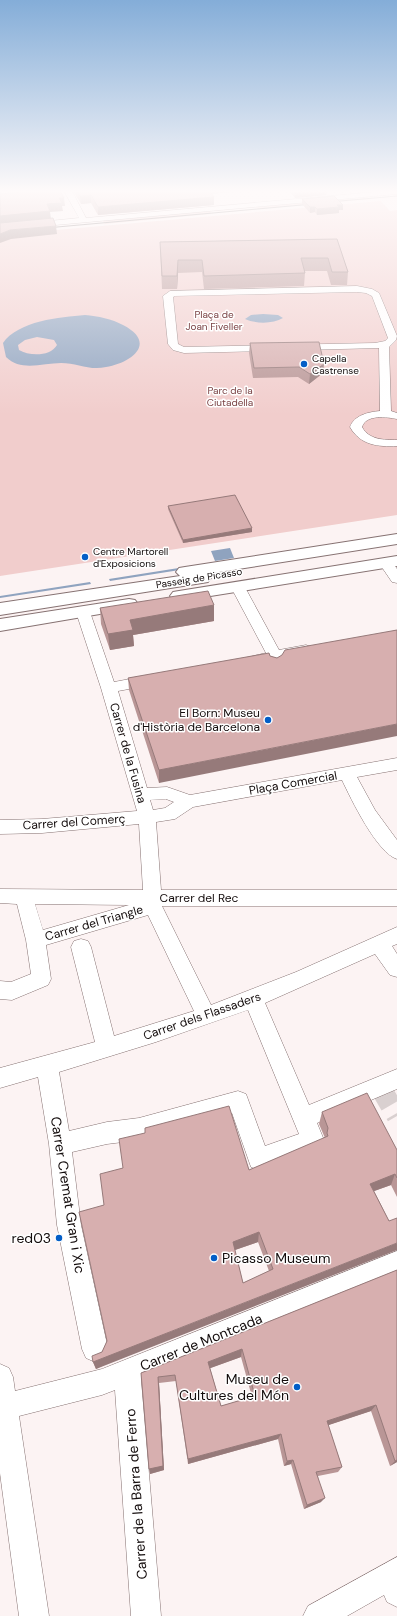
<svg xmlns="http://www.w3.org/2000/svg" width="397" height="1616" font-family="'DM Sans',sans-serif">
<rect width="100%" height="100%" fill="#fcf3f3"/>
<path fill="#f1cdcc" d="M 369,197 L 372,199 L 258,209 L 256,207 Z
M 381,201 L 390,211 L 397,210 L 397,515 L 0,576 L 0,235 Z
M 210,211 L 211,214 L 105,224 L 103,221 Z"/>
<path fill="#8fa3bf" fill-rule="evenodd" d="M 263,314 L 278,315 L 283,318 C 273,324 256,324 245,319 L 251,315 Z
M 85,315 C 98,316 112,319 123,325 C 158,343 131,363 106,367 C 90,371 77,363 61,363 C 43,363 21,372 6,357 L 3,343 C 18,321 60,317 85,315 ZM 37,337 L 54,340 L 57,345 C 50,357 29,356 19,350 L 18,345 L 25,340 Z
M 230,548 L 234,558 L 215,561 L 211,551 Z
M 204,564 L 205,566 L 110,581 L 109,579 Z
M 90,582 L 91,584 L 0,598 L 0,596 Z"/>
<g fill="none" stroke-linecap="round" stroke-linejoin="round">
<path stroke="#d9d0d0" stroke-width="21" stroke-dasharray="21 10" stroke-linecap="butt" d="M 380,1087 L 397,1116"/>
<defs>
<path id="street" d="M 63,189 L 71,189 L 86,218 L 397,190 L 397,194 L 0,230 L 0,226 L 79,218 Z
M 357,286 L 372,289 L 379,293 L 397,336 L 396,340 L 389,347 L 391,411 L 397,413 L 397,419 C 387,417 366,414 362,427 C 369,440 384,440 397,440 L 397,446 C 378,447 360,445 350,427 C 354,415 369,412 380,411 L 379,348 L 184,353 L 173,350 L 168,344 L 163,296 L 170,291 ZM 357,292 L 366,293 L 372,296 L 388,338 L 385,341 L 375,343 L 184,347 L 178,344 L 173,297 L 175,296 Z
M 386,559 L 391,560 L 397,569 L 397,583 L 392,582 L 379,563 L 381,560 Z
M 240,587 L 245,588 L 247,591 L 279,650 L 306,645 L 311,647 L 313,650 L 311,653 L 282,659 L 282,664 L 280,667 L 275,669 L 270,667 L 268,662 L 250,666 L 245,664 L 243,661 L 245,658 L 266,653 L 233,591 L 235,588 Z
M 83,608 L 88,609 L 90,612 L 114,682 L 151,675 L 156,676 L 159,680 L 156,684 L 118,691 L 147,788 L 167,787 L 190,795 L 397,758 L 397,770 L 357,777 L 375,810 L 397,840 L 397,859 C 377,853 351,799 342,780 L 193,807 L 175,819 L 156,822 L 161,890 L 397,890 L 397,906 L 162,906 L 211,1005 L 296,972 L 397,927 L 397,944 L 392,946 L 397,954 L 397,977 L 390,975 L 375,954 L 265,1003 L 309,1105 L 397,1069 L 397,1089 L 317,1123 L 324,1140 L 321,1148 L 259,1170 L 251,1167 L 232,1113 L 139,1140 L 107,1144 L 72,1152 L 81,1225 L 108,1349 L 104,1358 L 95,1362 L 86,1358 L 82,1349 L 57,1225 L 49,1144 L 38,1077 L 0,1088 L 0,1068 L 95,1042 L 71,947 L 74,941 L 81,939 L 88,941 L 91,947 L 114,1036 L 194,1011 L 148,915 L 46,945 L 51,979 L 48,985 L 12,1000 L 0,999 L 0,981 L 11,982 L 31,974 L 26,940 L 17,904 L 0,903 L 0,889 L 143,890 L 139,824 L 42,833 L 0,834 L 0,820 L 42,819 L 137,811 L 101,688 L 76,612 L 78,609 ZM 166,799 L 174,802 L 165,808 L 153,810 L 150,800 ZM 35,904 L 129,905 L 43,930 ZM 248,1010 L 299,1134 L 265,1146 L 246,1094 L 238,1091 L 139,1118 L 107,1122 L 69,1131 L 59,1072 L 156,1042 Z
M 397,1251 L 397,1275 L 141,1379 L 161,1616 L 131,1616 L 115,1390 L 102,1395 L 19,1416 L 49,1616 L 19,1616 L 0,1473 L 0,1364 L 9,1368 L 13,1377 L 15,1391 L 102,1369 Z
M 397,1557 L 397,1607 L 387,1602 L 384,1595 L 347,1616 L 303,1616 L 308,1606 Z"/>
<path id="secondary" d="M 397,534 L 397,544 L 206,574 L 211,578 L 208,582 L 202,583 L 0,615 L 0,603 L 180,576 L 176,572 L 179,568 L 185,567 Z
M 397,556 L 397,566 L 179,601 L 173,600 L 170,596 L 173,592 L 179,591 Z
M 129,599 L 135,600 L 138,604 L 135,608 L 0,631 L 0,619 Z"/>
</defs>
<use href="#street" stroke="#867272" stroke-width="1"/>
<use href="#secondary" stroke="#867272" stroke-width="2"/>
<use href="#street" fill="#fff" fill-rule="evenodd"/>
<use href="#secondary" fill="#fff" fill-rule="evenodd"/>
<path stroke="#544d4d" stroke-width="1" d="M 329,202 L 397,196
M 46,228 L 313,204"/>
</g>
<path fill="#b99696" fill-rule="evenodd" d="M 74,189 L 265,189 L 212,194 L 214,205 L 98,215 L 91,203 L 81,204 L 74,192 Z
M 287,189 L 327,189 L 326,195 L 295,198 Z
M 302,199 L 343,210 L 339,210 L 339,213 L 317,215 L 315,212 L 310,213 L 302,204 Z
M 337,239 L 348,272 L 347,285 L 331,285 L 327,271 L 305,271 L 305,273 L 304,286 L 204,289 L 202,272 L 178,273 L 177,289 L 162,289 L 160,242 Z
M 250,343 L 323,373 L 309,384 L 298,377 L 253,378 L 249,353 Z
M 168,506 L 252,532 L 183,543 L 168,509 Z
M 214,605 L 214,621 L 133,635 L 134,646 L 110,650 L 101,624 L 100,608 Z
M 397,630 L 159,783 L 129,690 L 128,678 L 270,656 L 277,658 Z
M 322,1112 L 397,1150 L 397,1197 L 391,1185 L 374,1191 L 389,1221 L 96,1369 L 93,1362 L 102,1352 L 107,1341 L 104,1205 L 123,1168 L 249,1170 L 325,1138 L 319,1124 ZM 258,1242 L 269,1271 L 243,1283 L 235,1250 Z
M 397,1270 L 397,1462 L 390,1466 L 371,1411 L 328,1425 L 342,1467 L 338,1472 L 318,1476 L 321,1502 L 304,1509 L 291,1464 L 284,1466 L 278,1439 L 188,1464 L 176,1381 L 159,1383 L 164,1470 L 150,1474 L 141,1373 ZM 241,1357 L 252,1397 L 221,1406 L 210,1368 Z"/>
<path fill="#967a7a" d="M 207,189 L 265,189 L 207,194 Z
M 308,189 L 327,189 L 326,195 L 295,198 L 296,190 Z
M 91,195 L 91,203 L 81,204 L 80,196 Z
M 214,197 L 214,205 L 98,215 L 98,207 Z
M 59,198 L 64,198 L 65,206 L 62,206 L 63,211 L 50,212 L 51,219 L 0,224 L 0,216 L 47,204 Z
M 337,205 L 343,205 L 343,210 L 339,210 L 339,213 L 317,215 L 317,209 Z
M 310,207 L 315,207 L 315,212 L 310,213 Z
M 56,226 L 57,234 L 11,239 L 0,243 L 0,234 L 10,230 Z
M 178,260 L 178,273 L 177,289 L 177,276 Z
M 324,364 L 323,373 L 309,384 L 310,374 Z
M 252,528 L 252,532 L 183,543 L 183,540 Z
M 214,605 L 214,621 L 133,635 L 134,646 L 110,650 L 108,634 L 130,620 Z
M 397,724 L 397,736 L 159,783 L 159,770 Z
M 395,1174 L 391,1185 L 366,1194 L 370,1184 Z
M 259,1232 L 258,1242 L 232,1251 L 233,1242 Z
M 397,1243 L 397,1250 L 96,1369 L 93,1362 Z
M 242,1349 L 241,1357 L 208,1369 L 208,1362 Z
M 158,1377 L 159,1383 L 164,1470 L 150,1474 L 149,1469 Z
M 376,1405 L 371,1411 L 323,1427 L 327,1421 Z
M 281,1434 L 278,1439 L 188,1464 L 188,1459 Z
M 293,1460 L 291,1464 L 284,1466 L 287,1461 Z
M 397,1460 L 397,1462 L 390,1466 L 395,1461 Z
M 325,1498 L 321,1502 L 304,1509 L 307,1505 Z"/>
<path fill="#d7afaf" stroke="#967a7a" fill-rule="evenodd" d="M 21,189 L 59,189 L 64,198 L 59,198 L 62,203 L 47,204 L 50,211 L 0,216 L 0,194 L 22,192 Z
M 76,189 L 208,189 L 214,197 L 98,207 L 91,195 L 80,196 Z
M 295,189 L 308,189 L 296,190 Z
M 334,196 L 343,205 L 337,205 L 339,207 L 317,209 L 315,207 L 310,207 L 302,199 Z
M 53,218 L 56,226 L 10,230 L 0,234 L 0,223 Z
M 337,239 L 348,272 L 332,272 L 328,258 L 301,258 L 305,273 L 204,276 L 202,260 L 178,260 L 177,276 L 162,276 L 160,242 Z
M 319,342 L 324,364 L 310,374 L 299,367 L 254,368 L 250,343 Z
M 235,495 L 252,528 L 183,540 L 168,506 Z
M 208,591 L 214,605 L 130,620 L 133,630 L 108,634 L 100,608 Z
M 397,630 L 397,724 L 159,770 L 128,678 L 269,653 L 270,656 L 277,658 L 282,655 L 285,650 Z
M 367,1093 L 397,1150 L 397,1178 L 395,1174 L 370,1184 L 389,1221 L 397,1218 L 397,1243 L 93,1362 L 92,1356 L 102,1352 L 107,1341 L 79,1212 L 104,1205 L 100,1174 L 123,1168 L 119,1139 L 145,1133 L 145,1128 L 229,1106 L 249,1170 L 328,1136 L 327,1133 L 328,1128 L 322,1112 ZM 259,1232 L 273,1269 L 243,1283 L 233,1242 Z
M 397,1270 L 397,1460 L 395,1461 L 376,1405 L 327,1421 L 342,1467 L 316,1472 L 325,1498 L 307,1505 L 293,1460 L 287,1461 L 281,1434 L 188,1459 L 175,1375 L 158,1377 L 163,1466 L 149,1469 L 141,1373 ZM 242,1349 L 255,1396 L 221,1406 L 208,1362 Z"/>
<linearGradient id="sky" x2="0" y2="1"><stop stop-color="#84add8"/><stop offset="0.46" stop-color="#fefafa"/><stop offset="1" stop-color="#fefafa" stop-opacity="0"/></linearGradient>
<rect width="397" height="415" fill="url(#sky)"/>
<g fill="#035ec7" stroke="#fff" stroke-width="1.5">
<circle cx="304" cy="364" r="4"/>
<circle cx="85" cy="557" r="4"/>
<circle cx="268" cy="720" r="4"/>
<circle cx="59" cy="1238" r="4"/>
<circle cx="214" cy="1258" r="4"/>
<circle cx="297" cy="1387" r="4"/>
</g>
<g text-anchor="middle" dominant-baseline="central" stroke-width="3" stroke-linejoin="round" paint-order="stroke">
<g font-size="10" fill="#7a4244" stroke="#fff">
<text x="214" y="314">Plaça de<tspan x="214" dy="12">Joan Fiveller</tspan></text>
<text x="230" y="390">Parc de la<tspan x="230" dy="12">Ciutadella</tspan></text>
</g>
<g font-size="10" fill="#130c0c" stroke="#fff" text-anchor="start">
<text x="312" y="358">Capella<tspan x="312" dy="12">Castrense</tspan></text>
<text x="93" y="551">Centre Martorell<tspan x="93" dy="12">d'Exposicions</tspan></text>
</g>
<g font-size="10" fill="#130c0c" stroke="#fff">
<text transform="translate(199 578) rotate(-9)">Passeig de Picasso</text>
</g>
<g font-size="12" fill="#130c0c" stroke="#fff" text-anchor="end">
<text x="260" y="713">El Born: Museu<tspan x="260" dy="14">d'Història de Barcelona</tspan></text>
</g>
<g font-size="12" fill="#130c0c" stroke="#fff">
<text transform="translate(128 753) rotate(74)">Carrer de la Fusina</text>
<text transform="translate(293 783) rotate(-10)">Plaça Comercial</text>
<text transform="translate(74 822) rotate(-4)">Carrer del Comerç</text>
<text x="199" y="898">Carrer del Rec</text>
<text transform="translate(94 923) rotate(-16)">Carrer del Triangle</text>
<text transform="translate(202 1016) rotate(-19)">Carrer dels Flassaders</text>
</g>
<g font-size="14" fill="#130c0c" stroke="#fff">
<text transform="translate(68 1195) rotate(81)">Carrer Cremat Gran i Xic</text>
<text transform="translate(201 1342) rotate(-22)">Carrer de Montcada</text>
<text transform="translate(136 1494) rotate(-94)">Carrer de la Barra de Ferro</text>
</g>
<g font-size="14" fill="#130c0c" stroke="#fff" text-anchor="end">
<text x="51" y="1238">red03</text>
<text x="222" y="1258" text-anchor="start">Picasso Museum</text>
<text x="289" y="1379">Museu de<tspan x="289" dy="16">Cultures del Món</tspan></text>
</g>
</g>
</svg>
